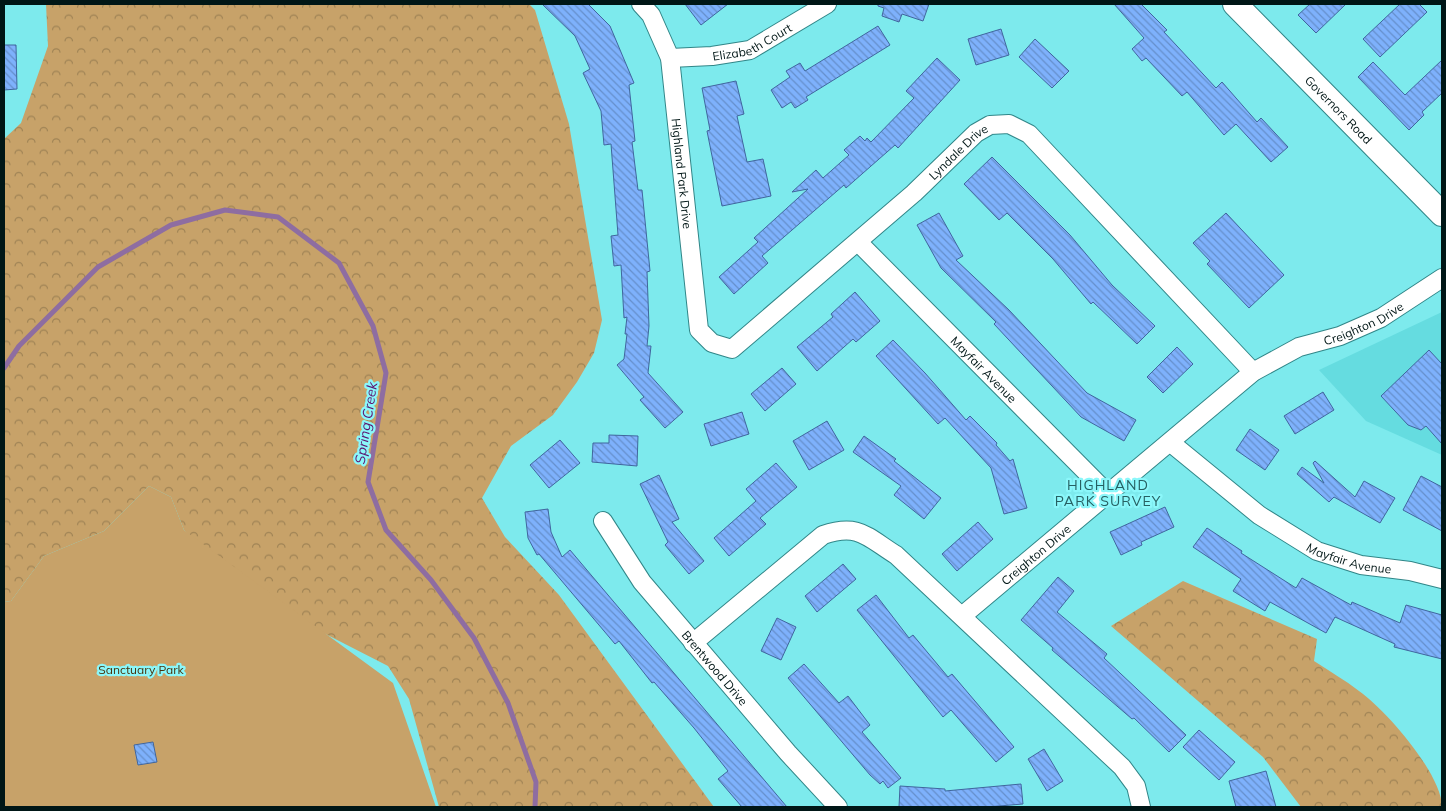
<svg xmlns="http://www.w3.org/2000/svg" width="1446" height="811" font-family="Mulish,sans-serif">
<defs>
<pattern id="forest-crowns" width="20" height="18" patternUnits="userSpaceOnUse" patternTransform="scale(1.25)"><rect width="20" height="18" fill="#c7a269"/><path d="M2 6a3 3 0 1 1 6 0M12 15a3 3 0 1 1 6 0" fill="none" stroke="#9f8355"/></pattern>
<pattern id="building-back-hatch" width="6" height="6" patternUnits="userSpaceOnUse" patternTransform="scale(1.25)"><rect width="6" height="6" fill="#7eb1fc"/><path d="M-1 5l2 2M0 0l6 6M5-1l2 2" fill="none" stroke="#658fcb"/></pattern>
</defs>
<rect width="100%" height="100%" fill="#7deaed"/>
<path fill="#65dce0" d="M 1442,312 L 1442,455 L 1366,421 L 1319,370 Z"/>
<path fill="url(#forest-crowns)" d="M 46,4 L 529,4 L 535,10 L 569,124 L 602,320 L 594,353 L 577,382 L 553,415 L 511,446 L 482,498 L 505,537 L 559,595 L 714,807 L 439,807 L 409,699 L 388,666 L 259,600 L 184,530 L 171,497 L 149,486 L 104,531 L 44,556 L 11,601 L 4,602 L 4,139 L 21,123 L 48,46 Z
M 1183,581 L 1317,639 L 1314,661 C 1329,671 1345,680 1359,691 C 1386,710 1442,774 1442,807 L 1301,807 L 1263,757 L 1111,626 Z"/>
<path fill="#c7a269" d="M 149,486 L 171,497 L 184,530 L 393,683 L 436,807 L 4,807 L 4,602 L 11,601 L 44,556 L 104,531 Z"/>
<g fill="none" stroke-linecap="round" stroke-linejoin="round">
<path stroke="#8e6da1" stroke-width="5" d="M 4,368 L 19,346 L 98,267 L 171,225 L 225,210 L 278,217 L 339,263 L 373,326 L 386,373 L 368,482 L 386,530 L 431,580 L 474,638 L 508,703 L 536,782 L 535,807"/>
</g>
<path fill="url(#building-back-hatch)" stroke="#40669e" d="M 542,4 L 588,4 L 610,26 L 634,83 L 629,85 L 635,141 L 632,142 L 638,190 L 642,190 L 650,271 L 647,272 L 649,326 L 647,346 L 651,346 L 648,373 L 683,412 L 665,428 L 640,400 L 644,397 L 617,365 L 624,359 L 627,334 L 625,334 L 627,317 L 624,318 L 621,265 L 614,266 L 611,236 L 618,235 L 611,144 L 604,145 L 601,111 L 583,73 L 590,69 L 575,36 Z
M 685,4 L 728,4 L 701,25 Z
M 878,4 L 929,4 L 923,21 L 902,14 L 899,22 L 882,16 L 884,8 L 878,6 Z
M 1114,4 L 1141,4 L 1167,30 L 1164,32 L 1216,88 L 1222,82 L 1257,122 L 1261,118 L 1288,147 L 1271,162 L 1236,124 L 1224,135 L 1187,92 L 1182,96 L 1146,58 L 1142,61 L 1132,49 L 1144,38 Z
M 1310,4 L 1346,4 L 1316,33 L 1298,15 Z
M 1400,4 L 1419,4 L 1427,12 L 1380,57 L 1363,39 Z
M 878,26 L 890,45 L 806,97 L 808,100 L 795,108 L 791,102 L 782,108 L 771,90 L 790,77 L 786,71 L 800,63 L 805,71 Z
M 1001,29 L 1009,55 L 976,65 L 968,39 Z
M 1035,39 L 1069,71 L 1052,88 L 1019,57 Z
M 4,45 L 16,45 L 17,89 L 4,90 Z
M 937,58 L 960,80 L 898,148 L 895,145 L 846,188 L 844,185 L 762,256 L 768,263 L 734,294 L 719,277 L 758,242 L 754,238 L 808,189 L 792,192 L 816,170 L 823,178 L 849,155 L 844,150 L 860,136 L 865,141 L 867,138 L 871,142 L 914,98 L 906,91 Z
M 1442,60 L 1442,93 L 1422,112 L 1424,115 L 1409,130 L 1358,77 L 1373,62 L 1405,95 Z
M 736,81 L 744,114 L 737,116 L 747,162 L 763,159 L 771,196 L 722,206 L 707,131 L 710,130 L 702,88 Z
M 992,157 L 1070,235 L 1112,285 L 1155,326 L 1137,344 L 1093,302 L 1091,304 L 1053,259 L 1007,213 L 999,220 L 964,184 Z
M 939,213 L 963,256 L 956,260 L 1009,310 L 1087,393 L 1136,420 L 1124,441 L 1081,417 L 994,324 L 996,322 L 941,268 L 917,225 Z
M 1226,213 L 1284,275 L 1249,308 L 1207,264 L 1210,261 L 1193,243 Z
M 855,292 L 880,321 L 856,342 L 853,339 L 817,371 L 797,347 L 833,317 L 831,314 Z
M 893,340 L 925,373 L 966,420 L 970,416 L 997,443 L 996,445 L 1010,461 L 1013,459 L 1027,508 L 1004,514 L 991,468 L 945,418 L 938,424 L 876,356 Z
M 1177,347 L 1193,364 L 1163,393 L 1147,377 Z
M 1429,350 L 1442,364 L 1442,444 L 1426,426 L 1421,430 L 1408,425 L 1381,396 Z
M 782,368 L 796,384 L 765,411 L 751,394 Z
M 1323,392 L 1334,410 L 1295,434 L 1284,416 Z
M 742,412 L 749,434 L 711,446 L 704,424 Z
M 827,421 L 844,450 L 809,470 L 793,441 Z
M 1250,429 L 1279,450 L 1265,470 L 1236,450 Z
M 609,435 L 638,436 L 637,466 L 592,462 L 593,443 L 609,443 Z
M 864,436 L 896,459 L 894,461 L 941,498 L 924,519 L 894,495 L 901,486 L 853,452 Z
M 560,440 L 580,463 L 549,488 L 530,465 Z
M 1315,461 L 1355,497 L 1364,481 L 1395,498 L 1380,523 L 1334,497 L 1329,502 L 1297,474 L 1302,467 L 1324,483 L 1313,463 Z
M 776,463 L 797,487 L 760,518 L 766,524 L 729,556 L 714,538 L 756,501 L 746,489 Z
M 659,475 L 679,519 L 672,522 L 704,561 L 689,574 L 665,545 L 668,542 L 640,484 Z
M 1421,476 L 1442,487 L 1442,531 L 1403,510 Z
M 1165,507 L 1174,527 L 1141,542 L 1142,545 L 1121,555 L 1110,532 Z
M 548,509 L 551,532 L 562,557 L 570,550 L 787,807 L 742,807 L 718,779 L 728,771 L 694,728 L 654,682 L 652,683 L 619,641 L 615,644 L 539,554 L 537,555 L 528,538 L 525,512 Z
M 978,522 L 993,539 L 957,571 L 942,554 Z
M 1207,528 L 1242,551 L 1241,553 L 1296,588 L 1302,578 L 1351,605 L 1352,602 L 1400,623 L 1406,605 L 1442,615 L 1442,659 L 1394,647 L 1395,644 L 1335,617 L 1326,633 L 1270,602 L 1265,611 L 1233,591 L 1241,579 L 1193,547 Z
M 843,564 L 856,579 L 817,612 L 805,596 Z
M 1058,577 L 1074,591 L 1057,612 L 1107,654 L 1104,658 L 1186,735 L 1169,752 L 1134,718 L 1132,719 L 1052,650 L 1053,648 L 1021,620 Z
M 876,595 L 909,638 L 913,635 L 948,677 L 952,674 L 1014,747 L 996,762 L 951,710 L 943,717 L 857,610 Z
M 777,618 L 796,627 L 781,660 L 761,651 Z
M 804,664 L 839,703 L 848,696 L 870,725 L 862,732 L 901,778 L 888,788 L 883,781 L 880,784 L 870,775 L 788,678 Z
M 1199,730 L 1235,762 L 1219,780 L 1183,747 Z
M 153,742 L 157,762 L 138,765 L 134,745 Z
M 1044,749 L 1063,781 L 1047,791 L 1028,759 Z
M 1266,771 L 1276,807 L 1236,807 L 1229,781 Z
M 1021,784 L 1023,804 L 987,807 L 899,807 L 900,786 L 945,789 L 945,791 Z"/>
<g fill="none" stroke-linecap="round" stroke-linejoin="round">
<defs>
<g id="street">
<path id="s1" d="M 641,4 L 651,15 L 670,58 L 699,330 L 712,343 L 732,349 L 914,193 L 976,133 L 990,125 L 1009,124 L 1029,134 L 1253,372"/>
<path id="s2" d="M 670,58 L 712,56 L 750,50 L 827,4"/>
<path id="s3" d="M 858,242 L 1109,495"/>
<path id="s4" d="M 1171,443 L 1259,515 L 1317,551 L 1361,565 L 1410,571 L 1442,579"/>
<path id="s5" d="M 603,521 L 642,582 L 788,753 L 838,807"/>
<path id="s6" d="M 962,616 L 1253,372 L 1299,347 L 1340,336 L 1381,318 L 1442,278"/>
<path d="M 693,643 L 823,535 C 859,523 867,537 896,555 L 1122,767 L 1136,786 L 1141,807"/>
</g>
<g id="secondary">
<path id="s7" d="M 1235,4 L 1442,214"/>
</g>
</defs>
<use href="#street" stroke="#318688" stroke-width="20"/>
<use href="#secondary" stroke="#318688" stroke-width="26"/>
<use href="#street" stroke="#fff" stroke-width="18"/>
<use href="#secondary" stroke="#fff" stroke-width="24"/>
</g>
<g text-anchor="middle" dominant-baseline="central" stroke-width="4.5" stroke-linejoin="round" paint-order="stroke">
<g font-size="12" fill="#001616" stroke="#8bf7fa">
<text stroke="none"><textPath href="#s2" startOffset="85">Elizabeth Court</textPath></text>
<text stroke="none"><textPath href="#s7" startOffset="148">Governors Road</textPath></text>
<text stroke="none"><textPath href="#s1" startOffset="675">Lyndale Drive</textPath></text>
<text stroke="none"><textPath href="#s1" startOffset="178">Highland Park Drive</textPath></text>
<text stroke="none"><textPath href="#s6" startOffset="501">Creighton Drive</textPath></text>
<text stroke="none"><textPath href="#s3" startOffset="179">Mayfair Avenue</textPath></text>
<text stroke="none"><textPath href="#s6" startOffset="96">Creighton Drive</textPath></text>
<text stroke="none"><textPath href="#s4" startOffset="215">Mayfair Avenue</textPath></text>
<text stroke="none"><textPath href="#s5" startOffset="185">Brentwood Drive</textPath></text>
</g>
<g font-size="12" fill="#48320c" stroke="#8bf7fa">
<text x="141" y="669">Sanctuary Park</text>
</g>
<g font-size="14" font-style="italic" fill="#5c146f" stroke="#8bf7fa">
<text transform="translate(366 423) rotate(-81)">Spring Creek</text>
</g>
<g font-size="14" letter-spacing="1" fill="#266062" stroke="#8bf7fa">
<text x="1108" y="485">HIGHLAND<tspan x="1108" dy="16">PARK SURVEY</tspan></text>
</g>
</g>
<rect width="1446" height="811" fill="none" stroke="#001616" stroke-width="10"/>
</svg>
